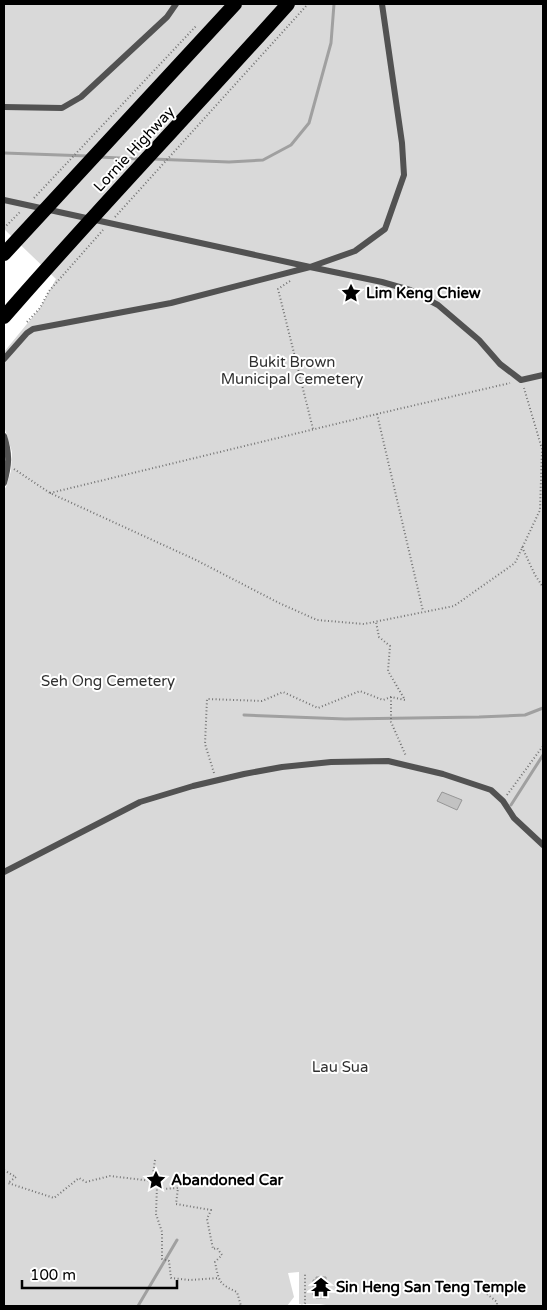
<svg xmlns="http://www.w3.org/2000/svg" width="547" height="1310" font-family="'Varela Round',sans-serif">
<rect width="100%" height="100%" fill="#fff"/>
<path fill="#d9d9d9" d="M 4,4 L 543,4 L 543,1306 L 314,1306 L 326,1304 L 299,1304 L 299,1272 L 288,1273 L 294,1297 L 287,1306 L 4,1306 L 4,490 L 6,487 L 11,471 L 12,452 L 4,426 L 4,352 L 40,308 L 56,279 L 4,229 Z"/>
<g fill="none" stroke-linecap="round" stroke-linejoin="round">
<path stroke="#a0a0a0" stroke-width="3" d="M 4,153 L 88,156
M 99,157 L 140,159
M 152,159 L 229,162 L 263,160 L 291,145 L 309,123 L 331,43 L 334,4
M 244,715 L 345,719 L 479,717 L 525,715 L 543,708
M 511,805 L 543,755
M 138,1306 L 177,1240"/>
</g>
<path fill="#c2c2c2" stroke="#969696" d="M 442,792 L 462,800 L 457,810 L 437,801 Z
M 316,1277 L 326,1277 L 326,1298 L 316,1298 L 316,1295 L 313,1295 L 313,1280 L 316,1280 Z"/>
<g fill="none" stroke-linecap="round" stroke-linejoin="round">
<path stroke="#747474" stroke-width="2" stroke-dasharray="1 2.5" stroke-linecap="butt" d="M 34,198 L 197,25
M 115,217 L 308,4
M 4,228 L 20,212
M 290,281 L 278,289 L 313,429
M 27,322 L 40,308 L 49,291 L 103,230
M 377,414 L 423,611
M 14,469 L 50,493 L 196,560 L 279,603 L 317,620 L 364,624 L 454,606 L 515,563 L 540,510 L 542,449 L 524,388
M 50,493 L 377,414 L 510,383
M 522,547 L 535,575 L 543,587
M 391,697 L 391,722 L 406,756
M 214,773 L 205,744 L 207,699 L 262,701 L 283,692 L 318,708 L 360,691 L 383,700 L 391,697 L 405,700 L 388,671 L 390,646 L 379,637 L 376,622
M 507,795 L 543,746
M 155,1160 L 152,1181 L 161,1189 L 178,1188 L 176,1204 L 211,1210 L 207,1219 L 213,1249 L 217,1248 L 222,1255 L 215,1262 C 219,1282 219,1284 237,1292 L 241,1306
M 4,1170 L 16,1177 L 8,1183 L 54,1198 L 79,1178 L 86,1182 L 110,1176 L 152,1181
M 157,1186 L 156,1214 L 162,1232 L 162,1259 L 169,1261 L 171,1278 L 190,1280 L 218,1278
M 487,1294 L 497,1302 L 497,1306
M 302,1306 L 305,1303 L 305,1273"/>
<path stroke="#525252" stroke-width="6" d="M 4,107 L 62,108 L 81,97 L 167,17 L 176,4
M 4,200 L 310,267 L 382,282 L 410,290 L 438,305 L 479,340 L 500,364 L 521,380 L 543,375
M 4,359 L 27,333 L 33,329 L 171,303 L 310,267 L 355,251 L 385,229 L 404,175 L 402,143 L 382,4
M 4,436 C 10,454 9,466 4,483
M 4,872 L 140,802 L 193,786 L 244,774 L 282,767 L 331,762 L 388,761 L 443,774 L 491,790 L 503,801 L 514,818 L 543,845"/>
<path stroke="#000" stroke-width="14" d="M 4,254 L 235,4
M 4,317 C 96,211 194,109 288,4"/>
</g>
<defs>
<symbol id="sight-bare" viewBox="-9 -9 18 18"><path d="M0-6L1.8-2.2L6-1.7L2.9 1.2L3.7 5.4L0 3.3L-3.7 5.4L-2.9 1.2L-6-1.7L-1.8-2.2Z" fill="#000" stroke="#fff" stroke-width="2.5" paint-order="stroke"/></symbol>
<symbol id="temple-bare" viewBox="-9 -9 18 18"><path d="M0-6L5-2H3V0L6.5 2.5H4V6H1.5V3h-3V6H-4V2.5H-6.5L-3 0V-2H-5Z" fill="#000" stroke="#fff" stroke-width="2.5" paint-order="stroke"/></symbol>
</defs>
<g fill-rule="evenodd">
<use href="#sight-bare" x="337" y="279" width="28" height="28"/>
<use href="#sight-bare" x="142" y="1166" width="28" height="28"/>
<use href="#temple-bare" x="307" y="1273" width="28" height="28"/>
</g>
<g text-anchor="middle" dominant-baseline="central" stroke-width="4" stroke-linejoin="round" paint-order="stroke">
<g font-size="15" fill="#000" stroke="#fff">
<text transform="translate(134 149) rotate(-47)">Lornie Highway</text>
</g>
<g font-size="15" font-weight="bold" fill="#000" stroke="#fff" text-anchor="start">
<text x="366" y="293">Lim Keng Chiew</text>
<text x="171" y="1180">Abandoned Car</text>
<text x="336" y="1287">Sin Heng San Teng Temple</text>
</g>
<g font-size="15" fill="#303030" stroke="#fff">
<text x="292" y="362">Bukit Brown<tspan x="292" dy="17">Municipal Cemetery</tspan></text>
<text x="108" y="681">Seh Ong Cemetery</text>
<text x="340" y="1067">Lau Sua</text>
</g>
</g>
<rect width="547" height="1310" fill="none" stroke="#000000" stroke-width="10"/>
<path d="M22 1280v8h155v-8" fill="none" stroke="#000000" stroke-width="2.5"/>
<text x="30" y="1280" font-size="15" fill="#000000" stroke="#ffffff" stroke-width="4" paint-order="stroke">100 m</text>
</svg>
